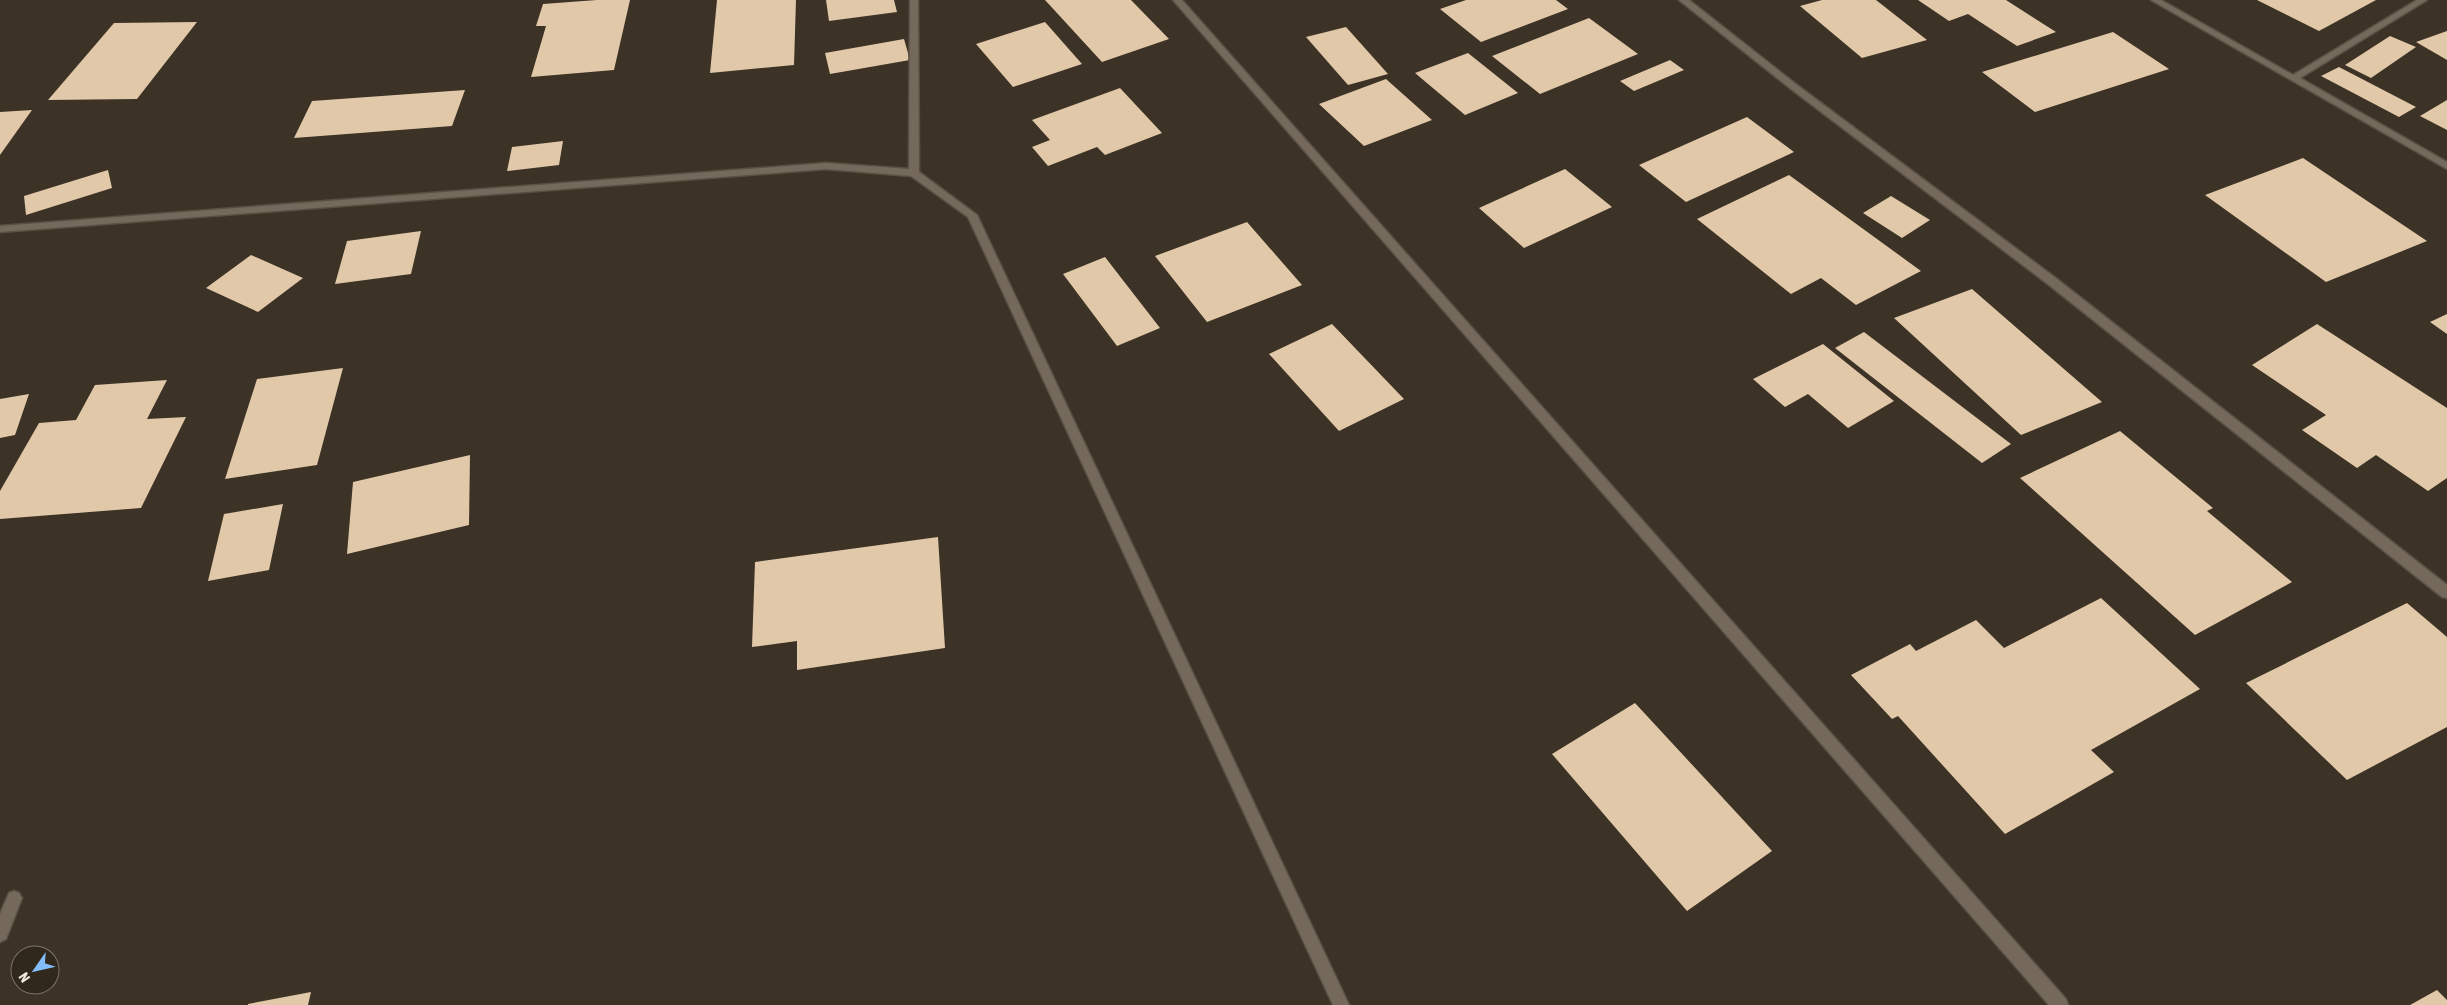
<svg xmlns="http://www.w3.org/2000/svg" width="2447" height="1005" font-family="'Asap Condensed',sans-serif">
<rect width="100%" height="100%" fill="#3c3225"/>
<path fill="#e1c8a9" d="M 597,0 L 630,0 L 614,70 L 531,77 L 546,26 L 536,26 L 543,4 Z
M 717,0 L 796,0 L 794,65 L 710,73 Z
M 826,0 L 894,0 L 897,12 L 829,21 Z
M 1045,0 L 1131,0 L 1169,39 L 1102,62 Z
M 1466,0 L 1556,0 L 1568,9 L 1481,42 L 1440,9 Z
M 1822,0 L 1876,0 L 1927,40 L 1862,58 L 1800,6 Z
M 1918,0 L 2006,0 L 2056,32 L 2017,46 L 1968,14 L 1949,21 Z
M 2257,0 L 2376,0 L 2319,31 Z
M 1589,18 L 1638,54 L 1540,94 L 1492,56 Z
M 197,22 L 137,99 L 48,100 L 114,23 Z
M 1045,22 L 1082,64 L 1013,87 L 976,44 Z
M 1346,27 L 1388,74 L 1348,85 L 1306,37 Z
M 2447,31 L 2447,60 L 2416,42 Z
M 2113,32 L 2169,69 L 2035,112 L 1982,72 Z
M 2390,36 L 2416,47 L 2371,78 L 2345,65 Z
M 904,39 L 910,60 L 830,74 L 825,53 Z
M 1468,53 L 1518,93 L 1465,115 L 1415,73 Z
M 1670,60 L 1684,70 L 1634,91 L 1620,81 Z
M 2339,67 L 2416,107 L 2399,117 L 2321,76 Z
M 1386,79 L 1432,120 L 1364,146 L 1319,104 Z
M 1120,88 L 1162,133 L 1105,155 L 1097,147 L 1048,166 L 1032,147 L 1050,140 L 1032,120 Z
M 465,90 L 452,126 L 294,138 L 312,101 Z
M 2447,100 L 2447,130 L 2420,116 Z
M 32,110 L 0,155 L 0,112 Z
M 1747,117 L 1794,152 L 1686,202 L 1639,165 Z
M 563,141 L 559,165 L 507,171 L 512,147 Z
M 2303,158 L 2427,241 L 2326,282 L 2205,195 Z
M 1565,169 L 1612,207 L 1524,248 L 1479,208 Z
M 108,170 L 112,188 L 26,215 L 24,196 Z
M 1789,175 L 1921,271 L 1856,305 L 1821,278 L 1791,294 L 1697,219 Z
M 1891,196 L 1930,220 L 1902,238 L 1863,213 Z
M 1247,222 L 1302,285 L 1207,322 L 1155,256 Z
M 421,231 L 411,274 L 335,284 L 347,241 Z
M 251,255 L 303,278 L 258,312 L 206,288 Z
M 1105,257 L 1160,328 L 1117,346 L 1063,274 Z
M 1972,289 L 2102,402 L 2021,435 L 1894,318 Z
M 2447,314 L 2447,334 L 2430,322 Z
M 1332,324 L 1404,399 L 1339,431 L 1269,354 Z
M 2317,324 L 2447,408 L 2447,478 L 2428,491 L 2376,455 L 2357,468 L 2302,430 L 2326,415 L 2252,365 Z
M 1864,332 L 2011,444 L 1982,463 L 1835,348 Z
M 1823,344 L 1894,401 L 1848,428 L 1808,394 L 1785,407 L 1753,379 Z
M 343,368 L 317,465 L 225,479 L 257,379 Z
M 167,380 L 147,419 L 186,417 L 141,508 L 0,519 L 0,491 L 39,423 L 76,420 L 95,385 Z
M 29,394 L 15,435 L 0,438 L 0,399 Z
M 2120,431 L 2213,508 L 2207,511 L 2292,582 L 2195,635 L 2020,478 Z
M 470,455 L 469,525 L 347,554 L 353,482 Z
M 283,504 L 269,570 L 208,581 L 224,514 Z
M 938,537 L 945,648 L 797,670 L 797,641 L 752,647 L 755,562 Z
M 2101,598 L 2200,689 L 2091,750 L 2114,772 L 2005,834 L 1898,716 L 1892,719 L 1851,675 L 1910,644 L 1916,651 L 1976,620 L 2004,648 Z
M 2407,603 L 2447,637 L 2447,727 L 2347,780 L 2246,683 Z
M 1635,703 L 1772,851 L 1687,911 L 1552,754 Z
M 2437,990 L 2447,1000 L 2447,1005 L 2410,1005 Z
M 311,992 L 308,1005 L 248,1005 L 248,1004 Z"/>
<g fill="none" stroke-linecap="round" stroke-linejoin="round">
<defs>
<path id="minor" d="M 910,0 L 918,0 L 919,172 L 977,215 L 1349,1005 L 1333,1005 L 968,217 L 911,176 L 826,169 L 0,232 L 0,226 L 826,163 L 909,169 Z
M 1173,0 L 1182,0 L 2066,999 L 2068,1005 L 2049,1005 Z
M 1679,0 L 1689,0 L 1797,85 L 2057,279 L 2447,585 L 2447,598 L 2442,597 L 2049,285 L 1791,89 Z
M 2151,0 L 2161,0 L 2293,75 L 2417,0 L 2427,0 L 2300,78 L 2447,162 L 2447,169 Z
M 14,891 L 19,893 L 22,898 L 6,939 L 0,942 L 0,914 L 9,893 Z"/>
</defs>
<use href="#minor" stroke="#575045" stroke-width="3"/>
<use href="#minor" fill="#74695b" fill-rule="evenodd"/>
</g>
<g transform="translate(35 970) rotate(236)"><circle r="24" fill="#31281c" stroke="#7d756a"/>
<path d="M0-4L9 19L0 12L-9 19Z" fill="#82bcfa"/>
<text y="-8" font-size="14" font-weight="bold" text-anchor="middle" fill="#eee8e0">N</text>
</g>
</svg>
